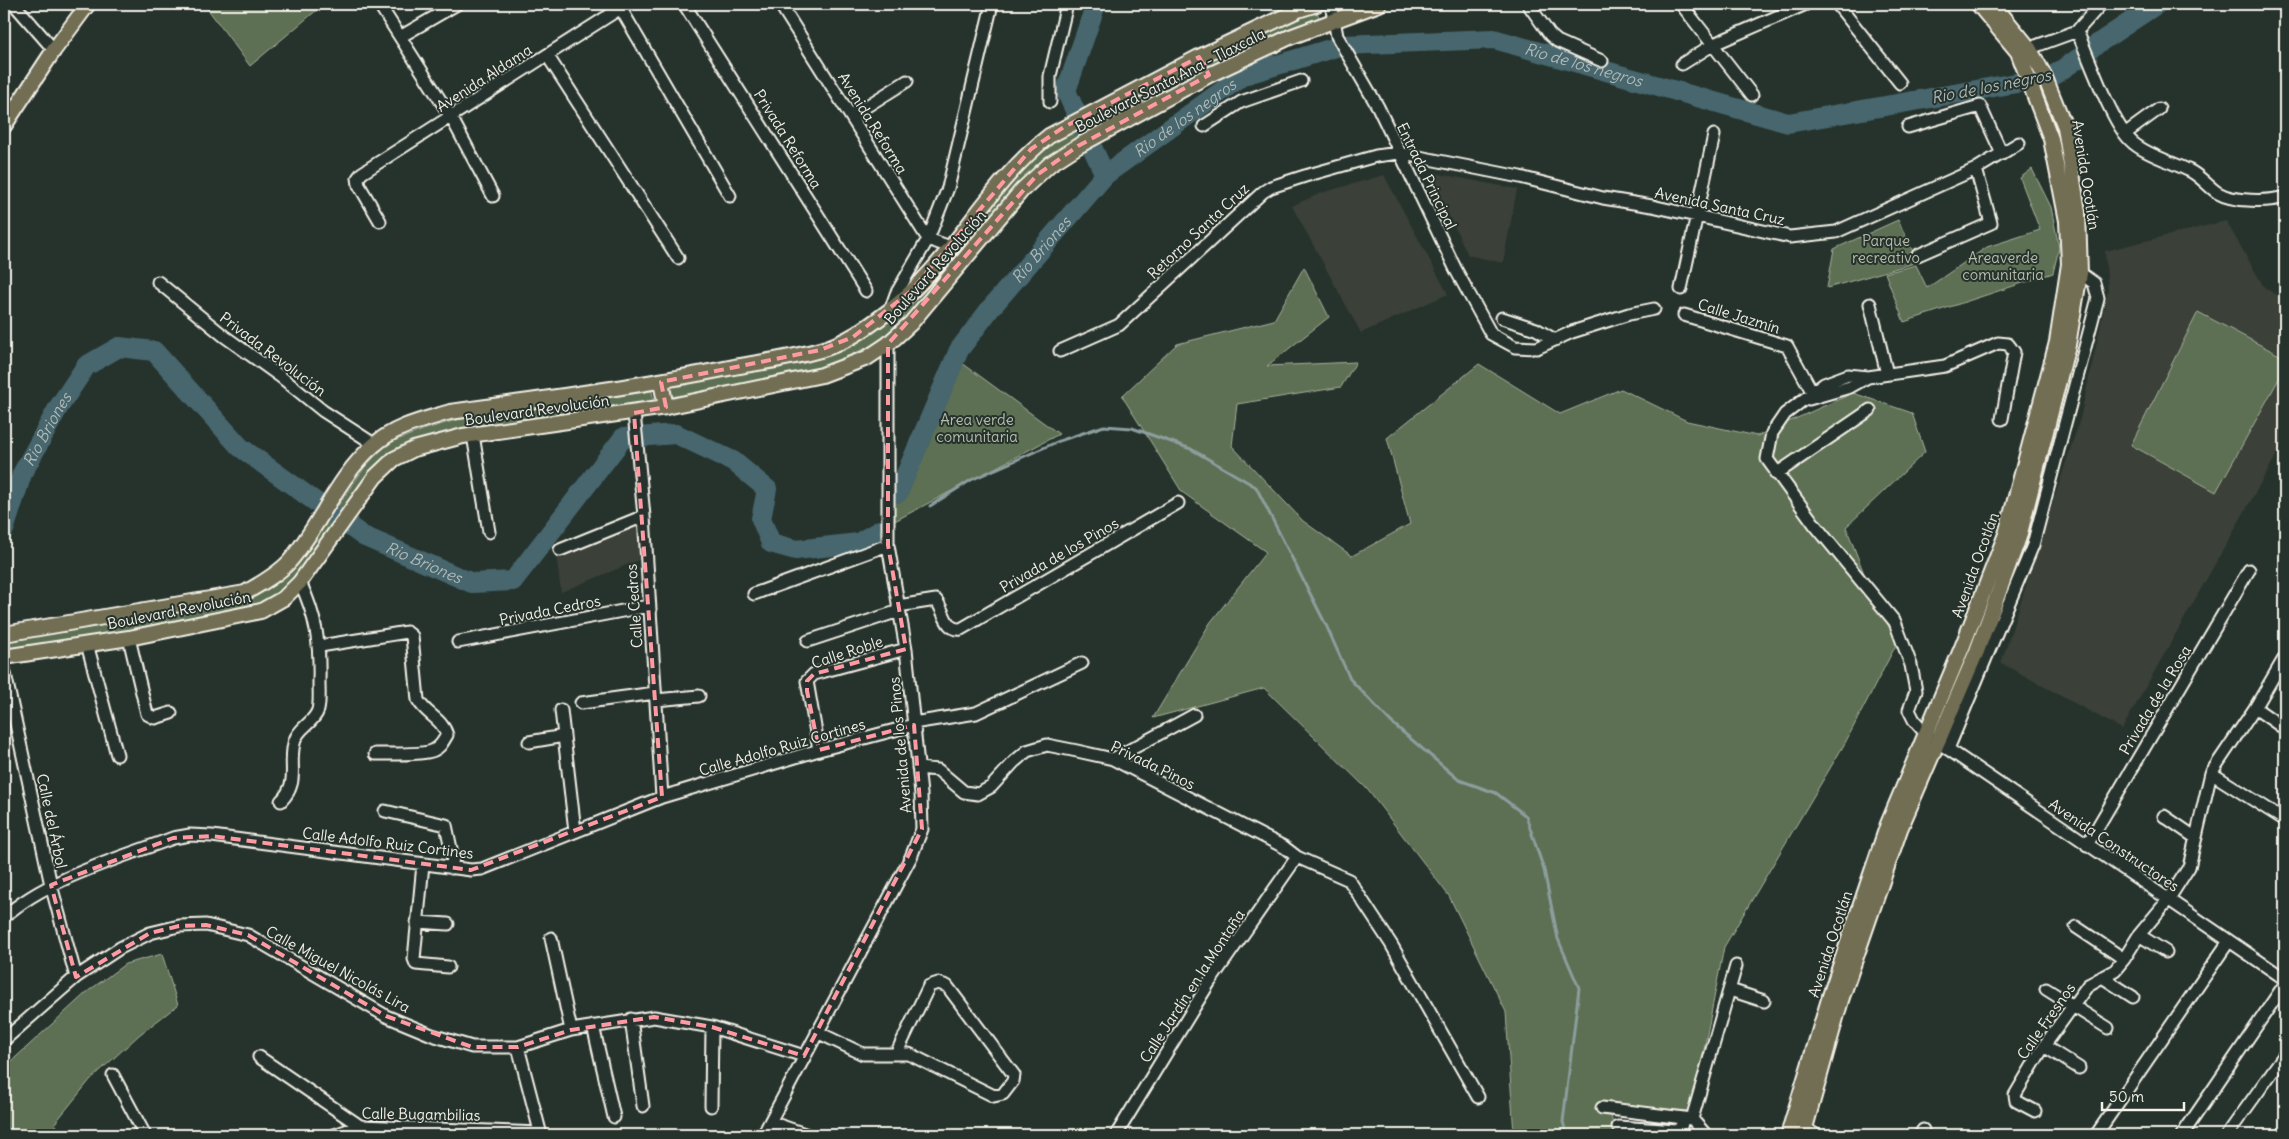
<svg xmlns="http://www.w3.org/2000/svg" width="2289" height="1139" font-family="Delius,sans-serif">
<rect width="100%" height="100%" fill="#26332d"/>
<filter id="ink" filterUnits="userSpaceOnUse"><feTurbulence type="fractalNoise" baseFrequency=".02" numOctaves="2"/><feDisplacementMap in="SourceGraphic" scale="10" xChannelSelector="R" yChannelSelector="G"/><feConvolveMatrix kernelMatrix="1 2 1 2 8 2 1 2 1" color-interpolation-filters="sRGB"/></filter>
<g filter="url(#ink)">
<path fill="#3b4039" d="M 1434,173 L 1517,189 L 1503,263 L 1468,255 L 1432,181 Z
M 1384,175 L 1448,294 L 1361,333 L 1292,206 L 1321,193 Z
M 2226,221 L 2264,287 L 2285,301 L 2285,440 L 2122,729 L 2001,663 L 2080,419 L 2108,291 L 2105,251 Z
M 639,521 L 639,560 L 561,592 L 556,555 Z"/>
<path fill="#5d7053" stroke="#a8b09e" d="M 204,4 L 324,4 L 250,66 Z
M 1317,12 L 1320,19 L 1283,31 L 1212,65 L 1209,66 L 1206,61 L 1279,25 Z
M 1157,80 L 1166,97 L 1061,155 L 934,291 L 883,340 L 821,369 L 668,402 L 667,386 L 818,355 L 878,324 L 1032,152 Z
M 2032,169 L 2051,207 L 2059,248 L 2053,273 L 1904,322 L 1885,273 L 1916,265 L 1927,288 L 1987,247 L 2040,230 L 2020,178 Z
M 1898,220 L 1918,262 L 1827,288 L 1834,249 Z
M 1304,267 L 1329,317 L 1267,366 L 1356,362 L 1341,387 L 1237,404 L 1232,446 L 1303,521 L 1352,556 L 1410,524 L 1387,438 L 1479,364 L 1560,414 L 1621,389 L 1687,421 L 1757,436 L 1853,393 L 1912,413 L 1925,452 L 1846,527 L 1870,589 L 1897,643 L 1845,743 L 1724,947 L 1692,1111 L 1610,1105 L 1614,1135 L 1514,1135 L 1506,1012 L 1449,896 L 1367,789 L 1264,688 L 1153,718 L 1210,623 L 1266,552 L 1182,492 L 1122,396 L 1177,344 L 1274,320 Z
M 2198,312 L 2285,358 L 2285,368 L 2216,492 L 2131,445 Z
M 958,360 L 1059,434 L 891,523 L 890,513 Z
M 652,391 L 654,404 L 395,457 L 297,578 L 276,595 L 252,608 L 126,633 L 4,652 L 4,638 L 270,585 L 294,568 L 365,467 L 381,450 L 394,441 L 423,430 L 456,420 Z
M 162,954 L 178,1005 L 139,1035 L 90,1080 L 55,1123 L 61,1135 L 4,1135 L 4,1068 L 87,992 L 125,964 Z"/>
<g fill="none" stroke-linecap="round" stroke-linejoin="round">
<path stroke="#8c9e9e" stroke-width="3" d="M 930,506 L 971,480 L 1059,441 L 1104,426 L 1132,428 L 1191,449 L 1256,487 L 1326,625 L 1350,679 L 1391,722 L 1459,780 L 1496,793 L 1526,816 L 1544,870 L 1558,939 L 1579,988 L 1563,1122 L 1567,1135"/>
<g stroke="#46666d" stroke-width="20">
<path d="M 2091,48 L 2157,4"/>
<path id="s1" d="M 1105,175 L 1244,75 L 1343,45 L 1494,39 L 1788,123 L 2051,77 L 2082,56"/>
<path id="s2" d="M 898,493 L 959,350 L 990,309 L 1105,175 L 1066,91 L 1096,4"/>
<path id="s3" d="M 4,530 L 22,474 L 58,408 L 86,366 L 119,347 L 154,351 L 240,447 L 363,536 L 472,583 L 513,581 L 623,438 L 676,434 L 733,461 L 767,489 L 761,519 L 771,543 L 796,550 L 858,543 L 880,530"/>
</g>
<defs>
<path id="minor" d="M 14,4 L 54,50
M 379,4 L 451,117 L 493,196
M 684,4 L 866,291
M 780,4 L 928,239 L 950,247
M 1331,4 L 1337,36 L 1378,107 L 1456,270 L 1491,334 L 1515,347 L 1537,348 L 1572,332 L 1629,314 L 1654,309
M 1528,4 L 1550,35 L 1557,41 L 1602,61
M 1681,4 L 1752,95
M 1837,4 L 1900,83
M 621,9 L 730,196
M 2077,31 C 2089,58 2111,121 2130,140 C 2142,153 2172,162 2188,170 C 2200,175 2207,186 2218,193 C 2233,202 2269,202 2285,197
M 400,37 L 457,4
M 2022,51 L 2077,31 L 2101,4
M 547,55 L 678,258
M 1682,64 L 1714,44 L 1806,4
M 1050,102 L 1050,76 L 1067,4
M 851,116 L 907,81
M 1204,126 L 1241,102 L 1301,81
M 1908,127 L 1980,106 L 2002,154
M 2126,133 L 2159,109
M 380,221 L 359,185 L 358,178 L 362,173 L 627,4
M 1918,255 L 1991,223 L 1976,169
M 158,282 L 224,336 L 281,377 L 323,411 L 374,444
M 1681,289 L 1714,135
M 1870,304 L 1887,374
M 890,311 L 896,294 L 928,239 L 948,188 L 992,4
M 1684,315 L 1787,346 L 1815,397
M 1502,318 L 1536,329 L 1555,340
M 1060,351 L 1119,325 L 1263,192 L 1271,187 L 1305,176 L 1376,156 L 1399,153 L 1520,177 L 1603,198 L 1652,206 L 1790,237 L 1836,232 L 1976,169 L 2019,143
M 1809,399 L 1850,387 L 1868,377
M 634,413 L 644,516 L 662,797
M 2002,419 L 2014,352 L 2008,344 L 1998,343 L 1945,366 L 1868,377 L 1848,375 L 1824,384 L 1785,414 L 1772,433 L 1767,459 L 1815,525 L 1895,622 L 1911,665 L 1916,691 L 1909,710 L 1914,720 L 1926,734 L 2285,979
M 473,435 L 489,532
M 1776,474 L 1870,410
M 560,550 L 644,516
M 754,594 L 888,545
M 898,606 L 936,600 C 945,611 945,631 961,629 L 1178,503
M 129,638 L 147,714 L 155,718 L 171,713
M 808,641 L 899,611
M 458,642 L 649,606
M 87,644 L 117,755
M 320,646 L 407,632 L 412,636 L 418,700 C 426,715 442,718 447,735 C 443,741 441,747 434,750 C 426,755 387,754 375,754
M 4,669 L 51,885 L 76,977
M 656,700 L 699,696
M 581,703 L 655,693
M 2255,708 L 2285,729
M 561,710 L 575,831
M 913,723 L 976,713 L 1082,663
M 529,742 L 564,736
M 1948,749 L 2033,545 L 2098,298 L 2094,283 L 2080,273
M 819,750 L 807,681 L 814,674 L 906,649
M 1113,759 L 1194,715
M 918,768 L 938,770 L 964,792 L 978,794 L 991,787 L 1014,762 L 1027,751 L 1047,745 L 1077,751 L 1113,759 L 1284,847 L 1297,857 L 1349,880 L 1391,944 L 1478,1097
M 2211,773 L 2285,820
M 281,801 C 301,781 287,763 295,740 C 299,727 314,723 318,710 C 320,702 319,691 319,683 C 320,644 317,618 300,582
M 385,811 L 446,825 L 453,858 L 451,868
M 2164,816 L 2196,838
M 2087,845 L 2249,570
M 423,864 L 414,959 L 416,964 L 448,967
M 4,917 C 47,878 118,859 173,838 L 190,835 L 212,836 L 471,870 L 482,869 L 662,797 L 819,750 L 914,725
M 417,922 L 448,924
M 2076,927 L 2124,959
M 2139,935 L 2166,952
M 551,938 L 571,1030
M 2102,977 L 2133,997
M 2046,989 L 2108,1028
M 1730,990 L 1764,1001
M 631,1019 L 643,1106
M 593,1026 L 614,1117
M 817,1032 L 863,1054 L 909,1054 L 994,1096 L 1003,1094 L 1013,1081 L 1014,1075 L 947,986 L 938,983 L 929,986 L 896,1054
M 4,1040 L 76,977 L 120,948 L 150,933 L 179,926 L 206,925 L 248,935 L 386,1016 L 432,1035 L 472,1047 L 518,1047 L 571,1030 L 654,1017 L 712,1027 L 804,1056
M 2044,1046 L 2079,1068
M 518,1047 L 541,1135
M 259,1057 L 360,1126
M 113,1075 L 145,1135
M 711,1106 L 712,1027
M 1602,1108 L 1692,1119 L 1706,1135
M 2035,1111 L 2016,1101 L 2015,1095 L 2044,1046 L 2088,985 L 2115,970 L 2124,959 L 2139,935 L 2168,900 L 2189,867 L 2211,773 L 2255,708 L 2285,657
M 1692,1119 L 1736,966
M 1792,1120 L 1816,1135
M 770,1122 L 808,1135
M 1618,1127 L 1677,1131 L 1681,1127 L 1683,1118
M 334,1135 L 360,1126 L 540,1133
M 763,1135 L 911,857 L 922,829 L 921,794 L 906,649 L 888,545 L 888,344
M 1116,1135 L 1209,983 L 1297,857
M 1920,1135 L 1923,1130
M 2096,1135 L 2229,941
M 2182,1135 L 2285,984
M 2227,1135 L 2285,1054"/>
<path id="major" d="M 4,126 L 54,50 L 88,4
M 661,382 L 666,407
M 4,634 L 245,593 C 260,584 277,575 289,562 C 320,526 337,477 374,445 C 395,426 424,420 450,412 C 545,399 640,386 734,367 C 763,362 792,358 820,350 C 846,343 868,327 889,311 C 952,263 986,185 1049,136 L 1199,57 L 1298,10 L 1317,4
M 4,657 L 129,638 L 261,611 L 284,598 L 300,582 L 375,477 L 394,459 L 414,449 L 463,436 L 666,407 L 822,375 L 867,358 L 888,344 L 911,323 L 1022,190 L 1050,164 L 1078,146 L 1209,75 L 1290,37 L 1379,4
M 1788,1135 L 1830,996 L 1888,824 L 1963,645 L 2006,534 L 2057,342 L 2069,264 L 2067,221 L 2051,139 L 2018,52 L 1978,4
M 1803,1135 L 1841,1000 L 1900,829 L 1977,651 L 2019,537 L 2068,345 L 2080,273 L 2078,212 L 2065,127 L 2044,75 L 2029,48 L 1993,4"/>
</defs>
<use href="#minor" stroke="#f4f1e8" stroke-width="15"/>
<use href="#major" stroke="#f4f1e8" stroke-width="18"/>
<use href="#minor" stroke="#26332d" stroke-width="11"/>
<use href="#major" stroke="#726e52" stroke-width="14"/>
</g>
</g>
<path fill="none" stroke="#ff9aa2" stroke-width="4" stroke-dasharray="10 6" stroke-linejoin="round" d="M 1199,57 L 1209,75 L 1078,146 L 1037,175 L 888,344 L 888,545 L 906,649 L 814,674 L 807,681 L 807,691 L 819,750 L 914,725 L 922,829 L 804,1056 L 712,1027 L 654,1017 L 571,1030 L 518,1047 L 472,1047 L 386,1016 L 248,935 L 206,925 L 179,926 L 150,933 L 76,977 L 51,885 L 173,838 L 212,836 L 471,870 L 662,797 L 634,413 L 666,407 L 661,382 L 820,350 L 853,337 L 911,291 L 1031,149 L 1064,127 Z"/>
<g text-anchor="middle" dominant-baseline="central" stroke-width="4" stroke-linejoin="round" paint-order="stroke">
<g font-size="15" fill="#f4f1e8" stroke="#26332d">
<text transform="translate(484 78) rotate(-33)">Avenida Aldama</text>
<text transform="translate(1170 80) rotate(-27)">Boulevard Santa Ana - Tlaxcala</text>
<text transform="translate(873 123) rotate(58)">Avenida Reforma</text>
<text transform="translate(788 139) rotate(58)">Privada Reforma</text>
<text transform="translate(2086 175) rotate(81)">Avenida Ocotlán</text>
<text transform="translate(1427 176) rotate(64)">Entrada Principal</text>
<text transform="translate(1720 206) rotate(12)">Avenida Santa Cruz</text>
<text transform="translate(1198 231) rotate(-43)">Retorno Santa Cruz</text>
<text transform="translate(935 267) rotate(-49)">Boulevard Revolución</text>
<text transform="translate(1739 316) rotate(17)">Calle Jazmín</text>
<text transform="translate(273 354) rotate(37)">Privada Revolución</text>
<text transform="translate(537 410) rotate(-8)">Boulevard Revolución</text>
<text transform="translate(1059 555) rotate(-30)">Privada de los Pinos</text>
<text transform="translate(1975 565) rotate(-70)">Avenida Ocotlán</text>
<text transform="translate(634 606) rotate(-94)">Calle Cedros</text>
<text transform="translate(179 610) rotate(-11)">Boulevard Revolución</text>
<text transform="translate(550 610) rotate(-11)">Privada Cedros</text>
<text transform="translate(847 652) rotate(-18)">Calle Roble</text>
<text transform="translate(2155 700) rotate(-59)">Privada de la Rosa</text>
<text transform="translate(900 745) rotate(-95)">Avenida de los Pinos</text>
<text transform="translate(782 747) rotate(-16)">Calle Adolfo Ruiz Cortines</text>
<text transform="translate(1153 765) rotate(26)">Privada Pinos</text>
<text transform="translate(52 821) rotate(78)">Calle del Árbol</text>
<text transform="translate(388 843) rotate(7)">Calle Adolfo Ruiz Cortines</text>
<text transform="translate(2114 845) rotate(34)">Avenida Constructores</text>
<text transform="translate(1830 944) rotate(-72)">Avenida Ocotlán</text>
<text transform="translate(338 969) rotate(29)">Calle Miguel Nicolás Lira</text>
<text transform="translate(1192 986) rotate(-57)">Calle Jardín en la Montaña</text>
<text transform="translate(2046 1021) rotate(-55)">Calle Fresnos</text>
<text transform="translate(421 1114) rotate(1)">Calle Bugambilias</text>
</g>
<g font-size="15" fill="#b8bdac" stroke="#26332d">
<text x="1886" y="240">Parque<tspan x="1886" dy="17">recreativo</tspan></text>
<text x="2003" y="257">Areaverde<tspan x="2003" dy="17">comunitaria</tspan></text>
<text x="977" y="419">Area verde<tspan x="977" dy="17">comunitaria</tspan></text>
</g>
<g font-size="16" font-style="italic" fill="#aeb9b7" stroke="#26332d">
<text stroke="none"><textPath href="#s1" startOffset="519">Rio de los negros</textPath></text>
<text transform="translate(1991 86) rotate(-11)">Rio de los negros</text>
<text stroke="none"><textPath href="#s1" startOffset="98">Rio de los negros</textPath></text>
<text stroke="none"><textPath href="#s2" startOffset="285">Rio Briones</textPath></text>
<text stroke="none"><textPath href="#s3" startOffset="110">Rio Briones</textPath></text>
<text stroke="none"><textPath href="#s3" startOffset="605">Rio Briones</textPath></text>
</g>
</g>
<rect width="2289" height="1139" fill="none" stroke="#26332d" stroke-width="20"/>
<rect x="10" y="10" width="2269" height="1119" fill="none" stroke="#f4f1e8" stroke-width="2" filter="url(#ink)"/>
<path d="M2102 1102v8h82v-8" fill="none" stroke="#f4f1e8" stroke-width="2.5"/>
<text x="2109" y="1102" font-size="15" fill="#f4f1e8" stroke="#26332d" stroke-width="4" paint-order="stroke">50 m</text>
</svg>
